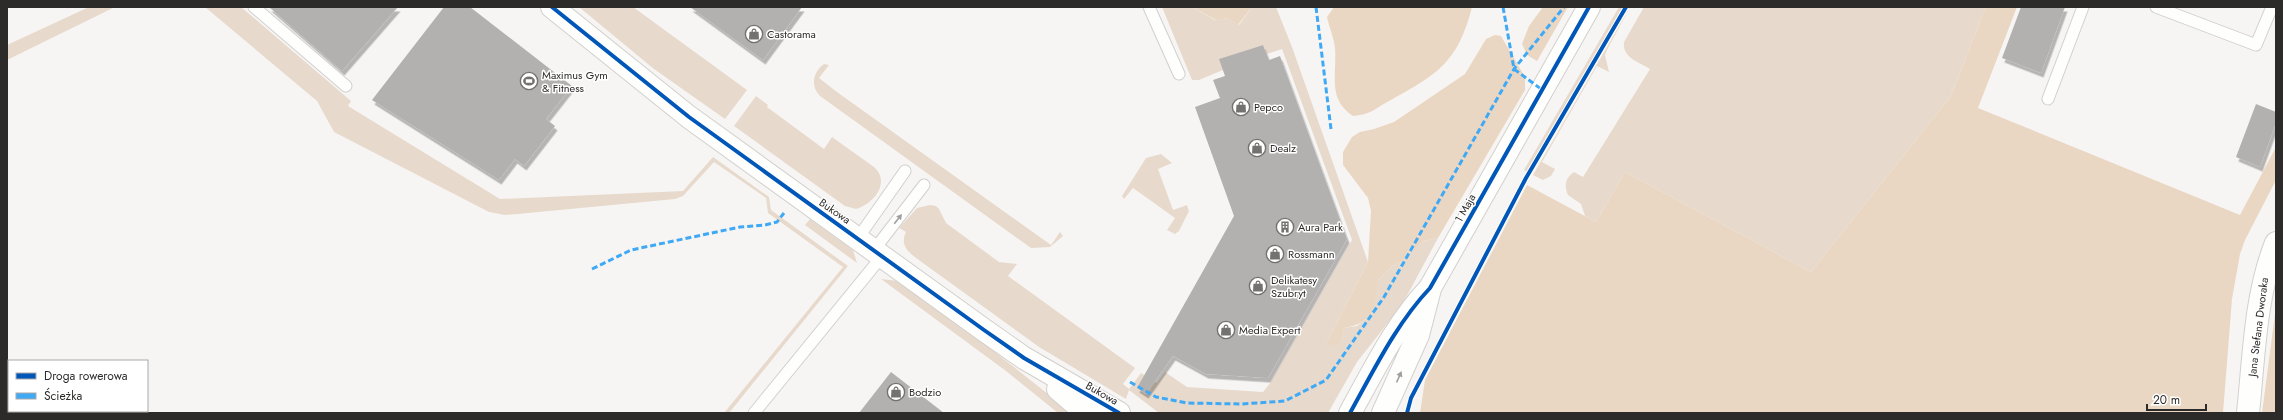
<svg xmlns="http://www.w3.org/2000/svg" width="2283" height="420" font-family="Jost,sans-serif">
<defs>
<filter id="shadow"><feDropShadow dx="2.5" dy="4.5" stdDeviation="0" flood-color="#0004"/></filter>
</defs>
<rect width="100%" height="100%" fill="#f7f5f3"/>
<path fill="#e7dacc" d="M 89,7 L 115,7 L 7,60 L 7,45 Z
M 205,7 L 241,7 L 351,101 L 348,106 L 500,199 L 683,191 L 713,157 L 769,197 L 771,210 L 848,266 L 729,413 L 724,413 L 843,267 L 768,213 L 766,198 L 714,162 L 683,196 L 675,199 L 518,214 L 505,215 L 489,212 L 334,132 L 317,101 Z
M 579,7 L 633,7 L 747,90 L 725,119 L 654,69 Z
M 1162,7 L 1193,7 L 1215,20 L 1228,18 L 1239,25 L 1252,7 L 1276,7 L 1292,47 L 1368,262 L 1326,344 L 1342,339 L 1344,328 L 1357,326 L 1369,317 L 1378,280 L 1392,266 L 1403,261 L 1410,247 L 1415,247 L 1424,241 L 1438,238 L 1402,305 L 1357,362 L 1328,413 L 1159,413 L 1129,390 L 1126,399 L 1039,347 L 916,258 C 907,251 900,244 906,232 L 899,228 L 917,208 L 930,205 L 936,206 L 939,209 L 946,223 L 999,262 L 1017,264 L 1008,276 L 1135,368 L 1123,384 L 1129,389 L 1141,373 L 1157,383 L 1165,372 L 1187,387 L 1263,392 L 1271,382 L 1352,240 L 1282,49 L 1267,54 L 1263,45 L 1220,59 L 1223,70 L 1199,80 L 1192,80 Z
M 1619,7 L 1623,7 L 1527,172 L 1524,170 Z
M 1630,7 L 1607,50 L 1605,55 L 1609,72 L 1597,66 L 1542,162 L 1555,169 L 1551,176 L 1543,180 L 1533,175 Z
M 1644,7 L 1986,7 L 1951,96 L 1811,272 L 1625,172 L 1596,222 L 1585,216 L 1581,204 L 1568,195 C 1564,186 1565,178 1574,172 L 1583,177 L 1650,69 C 1639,62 1622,58 1624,42 Z
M 824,64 L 829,65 L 819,78 L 837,92 L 1051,245 L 1060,232 L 1063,236 L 1050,247 L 1031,248 L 820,96 C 810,86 813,72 824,64 Z
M 756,96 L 768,105 L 767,107 L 824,149 L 832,137 L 874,167 C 891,182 874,204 856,209 L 845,206 L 734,126 Z
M 1161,154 L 1172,163 L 1158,169 L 1173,210 L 1187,205 L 1189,211 L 1179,231 L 1175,234 L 1167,230 L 1175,218 L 1133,188 L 1124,199 L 1122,196 L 1146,158 Z
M 810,219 L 853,250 L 857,263 L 805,225 Z
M 881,279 L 898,281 L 981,341 L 1072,413 L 1058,413 L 1006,371 Z"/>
<path fill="#ead7c3" d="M 1193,7 L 1252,7 L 1238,25 L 1228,18 L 1216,20 Z
M 1334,7 L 1472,7 C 1458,62 1438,74 1391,100 C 1375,108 1373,114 1353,116 C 1327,98 1337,76 1335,48 C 1334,38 1329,27 1327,17 Z
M 1543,7 L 1568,7 L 1537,61 L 1527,55 L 1522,44 L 1529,26 Z
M 1986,7 L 2017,7 L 1978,108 L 2240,215 L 2276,147 L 2276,180 L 2245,240 L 2240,254 L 2232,299 L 2223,413 L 1420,413 L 1425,380 L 1527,185 L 1596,222 L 1625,172 L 1811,272 L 1951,96 Z
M 1495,35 L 1501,36 L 1525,77 L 1525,90 L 1438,238 L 1424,241 L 1415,248 L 1410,247 L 1403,261 L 1392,266 L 1378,280 C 1375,307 1375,323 1344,328 L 1342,339 L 1336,346 L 1326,344 L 1368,262 L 1371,211 L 1368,198 L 1343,165 L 1343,152 L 1352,137 L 1360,132 L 1374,129 L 1394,122 L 1465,74 L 1486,39 Z
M 2276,306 L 2276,413 L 2262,413 Z"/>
<path fill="#b3b1b0" filter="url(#shadow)" d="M 269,7 L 398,7 L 342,71 Z
M 444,7 L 470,7 L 572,86 L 546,119 L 555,126 L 524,166 L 515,159 L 499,180 L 372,100 Z
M 690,7 L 802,7 L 763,60 Z
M 2021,7 L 2065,7 L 2041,73 L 2002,58 Z
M 1263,45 L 1269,60 L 1280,56 L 1347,239 L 1268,378 L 1206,374 L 1173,356 L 1146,394 L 1137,388 L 1234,216 L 1195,107 L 1220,98 L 1213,80 L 1225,76 L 1219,59 Z
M 2256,104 L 2276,112 L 2276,123 L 2260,167 L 2236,157 Z
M 891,372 L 944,413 L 859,413 Z"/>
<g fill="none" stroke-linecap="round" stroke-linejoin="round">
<defs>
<path id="service" d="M 254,7 L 346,86
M 1149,7 L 1179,74
M 2156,7 L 2256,45 L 2272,7
M 2048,99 L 2083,7
M 858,238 L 905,171
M 874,250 L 924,185
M 754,413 L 883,255"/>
<path id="minor" d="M 2248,413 C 2254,356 2255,296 2276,243"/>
<path id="tertiary" d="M 552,7 L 689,117 L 984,330 L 1024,358 L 1119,413
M 1058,389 L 1086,413
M 1350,413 C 1374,370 1396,324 1430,288 L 1589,7
M 1383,413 L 1418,335 L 1430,289"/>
</defs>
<use href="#service" stroke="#d1d0ce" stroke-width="13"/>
<use href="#minor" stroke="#d1d0ce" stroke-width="24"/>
<use href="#tertiary" stroke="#d1d0ce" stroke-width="24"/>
<use href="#service" stroke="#fefefd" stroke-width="11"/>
<use href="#minor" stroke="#fefefd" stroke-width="22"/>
<use href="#tertiary" stroke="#fefefd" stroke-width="22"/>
<path stroke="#3fa9f5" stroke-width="3" stroke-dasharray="6 3" stroke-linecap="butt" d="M 1316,7 L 1331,129
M 1503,7 L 1514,69 L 1541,89
M 592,269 L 631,250 L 740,227 L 765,225 L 777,222 L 784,213
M 1130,382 L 1156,397 L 1187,403 L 1241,404 L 1285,401 L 1326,380 L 1384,297 L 1514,69 L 1564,7"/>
<defs>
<path id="cycleway" d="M 552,7 L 689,117 L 984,330 L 1024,358 L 1119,413
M 1350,413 C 1374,370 1396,324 1430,288 L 1589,7
M 1407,413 L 1411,398 L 1526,178 L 1626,7"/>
</defs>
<use href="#cycleway" stroke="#fff" stroke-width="6"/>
<use href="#cycleway" stroke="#0057b8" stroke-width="4"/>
</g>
<defs><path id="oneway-solid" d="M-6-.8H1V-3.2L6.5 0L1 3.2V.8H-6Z"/></defs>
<g fill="#a09f9e">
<use href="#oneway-solid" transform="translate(898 219) rotate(-52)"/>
<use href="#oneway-solid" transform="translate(1399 377) rotate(-66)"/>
</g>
<defs>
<symbol id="shop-ring" viewBox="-11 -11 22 22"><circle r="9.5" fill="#fff" stroke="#747270" stroke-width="1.5"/><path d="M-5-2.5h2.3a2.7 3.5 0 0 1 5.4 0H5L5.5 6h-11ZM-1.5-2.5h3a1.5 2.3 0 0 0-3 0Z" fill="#747270"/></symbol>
<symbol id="stadium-ring" viewBox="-11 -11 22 22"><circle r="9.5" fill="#fff" stroke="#747270" stroke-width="1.5"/><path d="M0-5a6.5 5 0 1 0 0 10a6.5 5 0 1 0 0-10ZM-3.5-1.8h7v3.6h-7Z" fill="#747270"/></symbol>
<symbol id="building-ring" viewBox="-11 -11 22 22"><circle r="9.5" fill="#fff" stroke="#747270" stroke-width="1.5"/><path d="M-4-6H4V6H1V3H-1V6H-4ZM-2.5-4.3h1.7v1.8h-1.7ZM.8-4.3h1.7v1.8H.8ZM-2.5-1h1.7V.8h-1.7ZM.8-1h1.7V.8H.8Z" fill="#747270"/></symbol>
</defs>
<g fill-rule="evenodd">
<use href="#shop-ring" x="744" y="24" width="20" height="20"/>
<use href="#stadium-ring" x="519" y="71" width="20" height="20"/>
<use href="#shop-ring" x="1231" y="97" width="20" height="20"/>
<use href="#shop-ring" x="1247" y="138" width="20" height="20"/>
<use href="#building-ring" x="1275" y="217" width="20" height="20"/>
<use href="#shop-ring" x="1265" y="244" width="20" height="20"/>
<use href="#shop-ring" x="1248" y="276" width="20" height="20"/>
<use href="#shop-ring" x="1216" y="320" width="20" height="20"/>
<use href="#shop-ring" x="886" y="382" width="20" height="20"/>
</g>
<g text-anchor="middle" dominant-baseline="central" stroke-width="3" stroke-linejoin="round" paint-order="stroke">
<g font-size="11" fill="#2d2b2a" stroke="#fff" text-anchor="start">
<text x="767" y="34">Castorama</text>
<text x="542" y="75">Maximus Gym<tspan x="542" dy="13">&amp; Fitness</tspan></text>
<text x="1254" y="107">Pepco</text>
<text x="1270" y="148">Dealz</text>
<text x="1298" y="227">Aura Park</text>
<text x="1288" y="254">Rossmann</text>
<text x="1271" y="280">Delikatesy<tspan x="1271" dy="13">Szubryt</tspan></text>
<text x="1239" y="330">Media Expert</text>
<text x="909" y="392">Bodzio</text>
</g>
<g font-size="11" fill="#2d2b2a" stroke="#fff">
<text transform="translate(1465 208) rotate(-61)">1 Maja</text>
<text transform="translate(835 211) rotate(35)">Bukowa</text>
<text transform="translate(2258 327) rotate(-83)">Jana Stefana Dworaka</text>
<text transform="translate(1102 393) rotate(30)">Bukowa</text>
</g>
</g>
<rect width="2283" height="420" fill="none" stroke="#2d2b2a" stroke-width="16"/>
<rect x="8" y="360" width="140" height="52" fill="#ffffff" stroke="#abaaaa"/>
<rect x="16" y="373" width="20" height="6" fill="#0057b8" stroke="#abaaaa"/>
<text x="44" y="380" font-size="12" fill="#2d2b2a">Droga rowerowa</text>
<rect x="16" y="393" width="20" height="6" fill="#3fa9f5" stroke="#abaaaa"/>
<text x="44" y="400" font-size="12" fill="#2d2b2a">Ścieżka</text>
<path d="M2147 404v6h59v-6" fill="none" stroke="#2d2b2a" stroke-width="2"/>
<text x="2153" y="404" font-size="12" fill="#2d2b2a" stroke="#ffffff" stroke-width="3" paint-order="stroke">20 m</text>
</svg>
